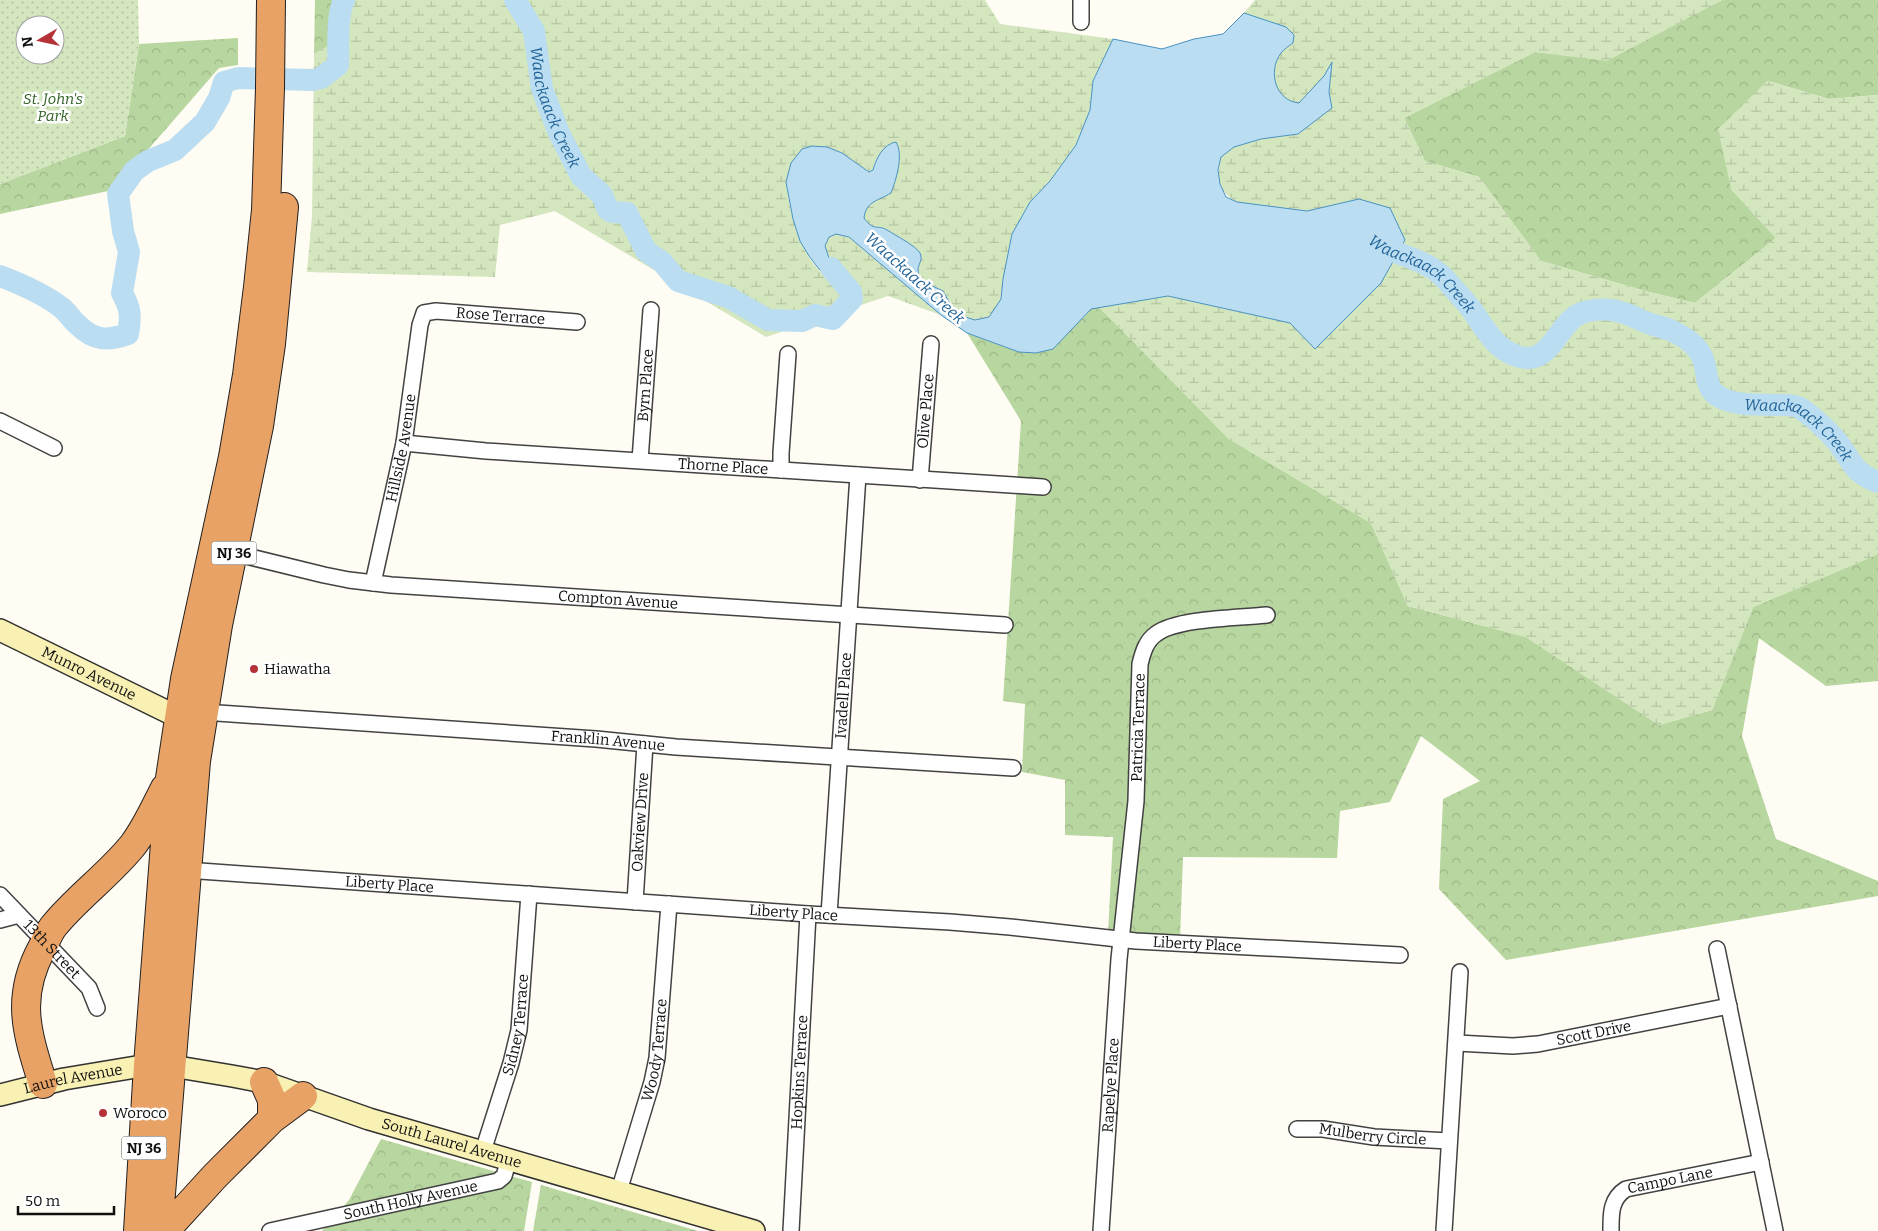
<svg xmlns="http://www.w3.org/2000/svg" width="1878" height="1231" font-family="Bitter,serif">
<defs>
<pattern id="forest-crowns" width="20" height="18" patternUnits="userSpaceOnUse" patternTransform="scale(1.25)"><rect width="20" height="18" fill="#b8d69f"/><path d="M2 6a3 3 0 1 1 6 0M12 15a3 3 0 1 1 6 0" fill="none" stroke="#9db688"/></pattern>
<pattern id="wetland-marsh" width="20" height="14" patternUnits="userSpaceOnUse" patternTransform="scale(1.25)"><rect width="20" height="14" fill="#d3e6be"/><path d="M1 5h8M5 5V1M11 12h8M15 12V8" fill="none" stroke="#b4c4a2"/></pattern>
<pattern id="park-dots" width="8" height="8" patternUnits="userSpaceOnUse" patternTransform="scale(1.25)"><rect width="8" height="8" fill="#d3e6be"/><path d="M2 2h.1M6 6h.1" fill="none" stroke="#b4c4a2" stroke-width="1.8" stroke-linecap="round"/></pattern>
</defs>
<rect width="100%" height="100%" fill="#fefcf3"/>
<path fill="url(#forest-crowns)" d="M 315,0 L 343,0 L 331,45 L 314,54 Z
M 1722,0 L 1878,0 L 1878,95 L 1829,99 L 1768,81 L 1731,189 L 1776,238 L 1695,303 L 1645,291 L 1541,261 L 1479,177 L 1425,161 L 1404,118 L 1535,52 L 1607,60 Z
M 238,38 L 238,65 L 219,68 L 113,190 L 0,214 L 0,184 L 125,136 L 139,44 Z
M 1098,306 L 1229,439 L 1371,523 L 1408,606 L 1526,637 L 1659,725 L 1712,710 L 1753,607 L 1876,555 L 1878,552 L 1878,681 L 1826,686 L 1759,638 L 1742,736 L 1776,839 L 1878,881 L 1878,896 L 1506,960 L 1439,889 L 1443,799 L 1480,781 L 1421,736 L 1390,802 L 1340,811 L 1337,858 L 1183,857 L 1180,939 L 1108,934 L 1113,837 L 1065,835 L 1065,780 L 1022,772 L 1025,704 L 1003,701 L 1021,421 L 967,333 L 1019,352 L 1083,318 L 1091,309 Z
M 381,1139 L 532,1182 L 524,1231 L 322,1231 L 349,1200 Z
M 541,1185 L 698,1231 L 533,1231 Z"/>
<path fill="url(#wetland-marsh)" d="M 343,0 L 985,0 L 1000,24 L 1113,39 L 1093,80 L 1090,110 L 1076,145 L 1050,181 L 1030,202 L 1003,279 L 1001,299 L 993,313 L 989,317 L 975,320 L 965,318 L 954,311 L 950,301 L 934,286 L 920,280 C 919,276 918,273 918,269 C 919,263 922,259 920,254 C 916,246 895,235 887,230 C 877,224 874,232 864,218 C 866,201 877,201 891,193 L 895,183 L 899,156 L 890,144 L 875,162 L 873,170 L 869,172 L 842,153 L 827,147 L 786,181 C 790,211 797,246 818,269 C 826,277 840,285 850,291 L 829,258 L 825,246 L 829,237 L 836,234 L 849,237 L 941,315 L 888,296 L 766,337 L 555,211 L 500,225 L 495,277 L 307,272 L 312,216 L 314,54 L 331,44 Z
M 1255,0 L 1722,0 L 1607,61 L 1535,52 L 1404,118 L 1425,161 L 1479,177 L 1541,261 L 1645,291 L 1695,303 L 1776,238 L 1731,189 L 1718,129 L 1767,81 L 1829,99 L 1878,95 L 1878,552 L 1876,555 L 1753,607 L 1712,710 L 1659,725 L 1526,637 L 1408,606 L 1371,523 L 1229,439 L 1098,306 L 1168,296 L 1290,323 L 1315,210 L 1307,211 L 1237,202 C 1217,192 1217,177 1221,157 L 1234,147 L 1261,139 L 1298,134 L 1332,108 L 1329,92 L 1332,64 L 1324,76 L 1299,103 C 1276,100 1266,72 1281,53 C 1284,49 1289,46 1293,43 L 1286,27 L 1244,13 Z"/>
<path fill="url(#park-dots)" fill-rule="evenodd" d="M 0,0 L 138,0 L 139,44 L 125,136 L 0,184 ZM 25,25 L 55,25 L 55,55 L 25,55 Z"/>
<path fill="#bbddf1" stroke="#4892c2" d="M 1244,13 L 1286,27 L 1294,35 L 1293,43 C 1289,46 1284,49 1281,53 C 1267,72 1276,101 1299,103 L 1324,76 L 1332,62 L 1329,92 L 1332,108 L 1298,134 L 1261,139 L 1234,147 L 1221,157 L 1218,170 L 1220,184 L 1226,197 L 1237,202 L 1307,211 L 1359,199 L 1390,208 L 1405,240 L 1381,283 L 1315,349 L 1290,323 L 1168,296 L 1091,309 L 1053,349 L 1036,353 L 1019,352 L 967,333 L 941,315 L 849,237 L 836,234 L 829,237 L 825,246 L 829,258 L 851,292 L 819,269 L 809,256 L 800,241 L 793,219 L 786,182 L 791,163 L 802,149 L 812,146 L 827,147 L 842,153 L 869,172 L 873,170 C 876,159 883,144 896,142 C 904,155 896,180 891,193 C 878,201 866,201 864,218 C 874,232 877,224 887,230 C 895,235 916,246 920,253 C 923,259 919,263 918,269 C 918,273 919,276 920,280 L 943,291 L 954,311 L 959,315 L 975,320 L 989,317 L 1001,299 L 1003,279 L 1012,234 L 1030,202 L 1050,181 L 1076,145 L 1090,110 L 1093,81 L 1113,39 L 1162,49 L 1194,39 L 1223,34 Z"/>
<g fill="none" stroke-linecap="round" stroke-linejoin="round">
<g stroke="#bbddf1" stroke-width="22">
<path id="s1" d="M 515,0 L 534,31 L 542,89 L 559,133 L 581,176 L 602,195 L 608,210 L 612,212 L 627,213 L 646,251 L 662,262 L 678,281 L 728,297 L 768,320 L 802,321 L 815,315 L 833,319 L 852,299 L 851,292 L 831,268"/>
<path id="s2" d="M 1372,239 C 1377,243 1382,247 1388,249 C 1408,258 1432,263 1447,281 C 1455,290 1464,300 1472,310 C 1486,330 1498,355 1526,358 C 1551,360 1559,324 1579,314 C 1590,309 1609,308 1620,312 C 1630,314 1639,320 1648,323 C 1655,326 1663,327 1670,330 C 1686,337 1702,348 1705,366 C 1707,376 1707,387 1715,394 C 1732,407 1758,404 1778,405 C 1785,405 1793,404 1800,408 C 1812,416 1824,427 1834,438 C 1851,457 1850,472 1878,482"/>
<path d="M 0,276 C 21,284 44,294 62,308 C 68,313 72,320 78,325 C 94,341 108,341 128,334 C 131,316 131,309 122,293 L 129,252 L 123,231 L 118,194 L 134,171 L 148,161 L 175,150 L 205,122 L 219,98 L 224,82 L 238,78 L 312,80 L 321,78 L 338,65 C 339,44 336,19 344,0"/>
</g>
<defs>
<g id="street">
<path d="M 1081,0 L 1081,22"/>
<path d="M 0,421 L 54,448"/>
<path id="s3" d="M 404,443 L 486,451 L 1043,487"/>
<path id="s4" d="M 640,460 L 651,310"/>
<path d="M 781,470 L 781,453 L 788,354"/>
<path id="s5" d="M 920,480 L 931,344"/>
<path id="s6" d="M 234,553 L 324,575 L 349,580 L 391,585 L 1005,625"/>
<path id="s7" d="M 373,583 L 404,443 L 420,325 L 424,313 L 436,311 L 577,322"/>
<path id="s8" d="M 203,712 L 596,739 L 676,747 L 1013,768"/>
<path id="s9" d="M 186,870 L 808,914 L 950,922 L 1010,927 L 1136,941 L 1400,955"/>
<path id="s10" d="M 0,895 L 89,988 L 97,1008"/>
<path id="s11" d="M 635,902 L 645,744"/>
<path id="s12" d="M 829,915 L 858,475"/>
<path d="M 0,920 L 19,915"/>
<path d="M 1717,949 L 1775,1231"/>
<path id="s13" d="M 1457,1043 L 1513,1046 L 1538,1044 L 1729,1006"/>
<path id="s14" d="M 1297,1129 L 1323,1129 L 1374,1137 L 1449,1141"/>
<path id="s15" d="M 483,1151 L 511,1063 L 519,1030 L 529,894"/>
<path id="s16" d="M 619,1191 L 652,1082 L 657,1058 L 669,904"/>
<path id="s17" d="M 270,1231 L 498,1181 L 504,1176 L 509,1159"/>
<path id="s18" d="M 791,1231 L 808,914"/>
<path id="s19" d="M 1101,1231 L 1119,959 L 1136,801 L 1140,664 C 1143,652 1146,641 1156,634 C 1177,618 1239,618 1267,615"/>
<path d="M 1444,1231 L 1460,972"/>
<path id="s20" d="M 1611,1231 C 1611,1215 1610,1199 1626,1189 L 1761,1162"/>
</g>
<g id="secondary">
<path id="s21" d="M 0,630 L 178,717"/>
<path id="s22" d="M 0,1095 L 64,1079 L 148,1065 L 172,1066 L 232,1076 L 264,1082 L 369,1119 L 754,1231"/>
</g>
<path id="highway" d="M 264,1082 L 272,1100 L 272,1119
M 43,1084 C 27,1033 15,998 42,948 C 46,941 48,934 53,927 C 76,898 109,875 133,845 C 146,828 155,807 165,788
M 138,1231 L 148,1065 L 170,778 L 185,679 L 233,457 L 247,375 L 258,287 L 266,210 L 270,88 L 271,0
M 158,1231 L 196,761 L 218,625 L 259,426 L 271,344 L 284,207
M 167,1231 L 173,1222 L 215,1176 L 272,1119 L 303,1096"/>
</defs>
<use href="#street" stroke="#424242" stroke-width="18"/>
<use href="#secondary" stroke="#313131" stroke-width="24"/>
<use href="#highway" stroke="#202020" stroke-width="30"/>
<use href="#street" stroke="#fff" stroke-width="15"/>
<use href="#secondary" stroke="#f8f1b3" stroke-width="21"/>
<use href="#highway" stroke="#e8a266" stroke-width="28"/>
</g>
<g fill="#b43238" stroke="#fff" stroke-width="2">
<circle cx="254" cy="669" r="5"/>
<circle cx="103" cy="1113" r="5"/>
</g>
<g text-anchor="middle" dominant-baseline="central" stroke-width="5" stroke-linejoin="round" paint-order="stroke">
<g fill="#fff" stroke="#575757" stroke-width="1">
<rect x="211.5" y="541.5" width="45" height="23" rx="4"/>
<rect x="121.5" y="1136.5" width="45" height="23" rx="4"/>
</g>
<g font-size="14" font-weight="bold" fill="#0f0f0f">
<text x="234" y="553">NJ 36</text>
<text x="144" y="1148">NJ 36</text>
</g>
<g font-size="15" font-style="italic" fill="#316224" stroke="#fff">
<text x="53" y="99">St. John's<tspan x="53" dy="17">Park</tspan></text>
</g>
<g font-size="15" fill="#0f0f0f" stroke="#fff">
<text stroke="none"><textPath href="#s7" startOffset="352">Rose Terrace</textPath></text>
<text stroke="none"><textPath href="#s4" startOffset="75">Byrn Place</textPath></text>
<text stroke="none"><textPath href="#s5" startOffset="69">Olive Place</textPath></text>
<text stroke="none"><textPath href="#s7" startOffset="138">Hillside Avenue</textPath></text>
<text stroke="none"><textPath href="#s3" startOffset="320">Thorne Place</textPath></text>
<text stroke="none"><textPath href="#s6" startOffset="388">Compton Avenue</textPath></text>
<text stroke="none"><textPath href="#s21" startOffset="99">Munro Avenue</textPath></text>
<text stroke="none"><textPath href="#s12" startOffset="220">Ivadell Place</textPath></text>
<text stroke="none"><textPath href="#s19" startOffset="505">Patricia Terrace</textPath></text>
<text stroke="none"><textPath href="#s8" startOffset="406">Franklin Avenue</textPath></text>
<text stroke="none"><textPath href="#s11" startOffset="80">Oakview Drive</textPath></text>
<text stroke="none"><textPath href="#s9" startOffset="204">Liberty Place</textPath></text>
<text stroke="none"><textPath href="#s9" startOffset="609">Liberty Place</textPath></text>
<text stroke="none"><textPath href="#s9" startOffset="1014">Liberty Place</textPath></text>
<text stroke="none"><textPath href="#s10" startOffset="75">13th Street</textPath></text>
<text stroke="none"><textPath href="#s15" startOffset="131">Sidney Terrace</textPath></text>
<text stroke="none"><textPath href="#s13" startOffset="138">Scott Drive</textPath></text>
<text stroke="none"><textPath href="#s16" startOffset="146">Woody Terrace</textPath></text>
<text stroke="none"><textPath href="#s18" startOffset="159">Hopkins Terrace</textPath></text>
<text stroke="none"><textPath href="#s22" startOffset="75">Laurel Avenue</textPath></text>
<text stroke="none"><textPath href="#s19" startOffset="146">Rapelye Place</textPath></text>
<text stroke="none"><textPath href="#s14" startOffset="76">Mulberry Circle</textPath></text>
<text stroke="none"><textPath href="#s22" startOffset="466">South Laurel Avenue</textPath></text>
<text stroke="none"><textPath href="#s20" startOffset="92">Campo Lane</textPath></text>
<text stroke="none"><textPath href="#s17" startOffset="144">South Holly Avenue</textPath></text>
</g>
<g font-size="15" fill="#0f0f0f" stroke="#fff" text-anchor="start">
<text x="264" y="669">Hiawatha</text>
<text x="113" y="1113">Woroco</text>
</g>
<g font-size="16" font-style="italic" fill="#226498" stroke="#fff">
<text stroke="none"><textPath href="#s1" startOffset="116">Waackaack Creek</textPath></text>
<text stroke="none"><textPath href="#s2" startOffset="62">Waackaack Creek</textPath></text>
<text transform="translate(915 278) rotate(42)">Waackaack Creek</text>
<text stroke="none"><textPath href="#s2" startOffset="544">Waackaack Creek</textPath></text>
</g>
</g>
<g transform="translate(40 40) rotate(261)"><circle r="24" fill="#ffffff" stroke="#9f9f9f"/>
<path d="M0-4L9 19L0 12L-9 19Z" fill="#b43238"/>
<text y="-8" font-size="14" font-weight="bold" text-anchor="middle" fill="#0f0f0f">N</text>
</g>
<path d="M18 1206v8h96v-8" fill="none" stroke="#0f0f0f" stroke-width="2.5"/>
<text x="25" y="1206" font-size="15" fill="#0f0f0f" stroke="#ffffff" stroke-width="4" paint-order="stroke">50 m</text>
</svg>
